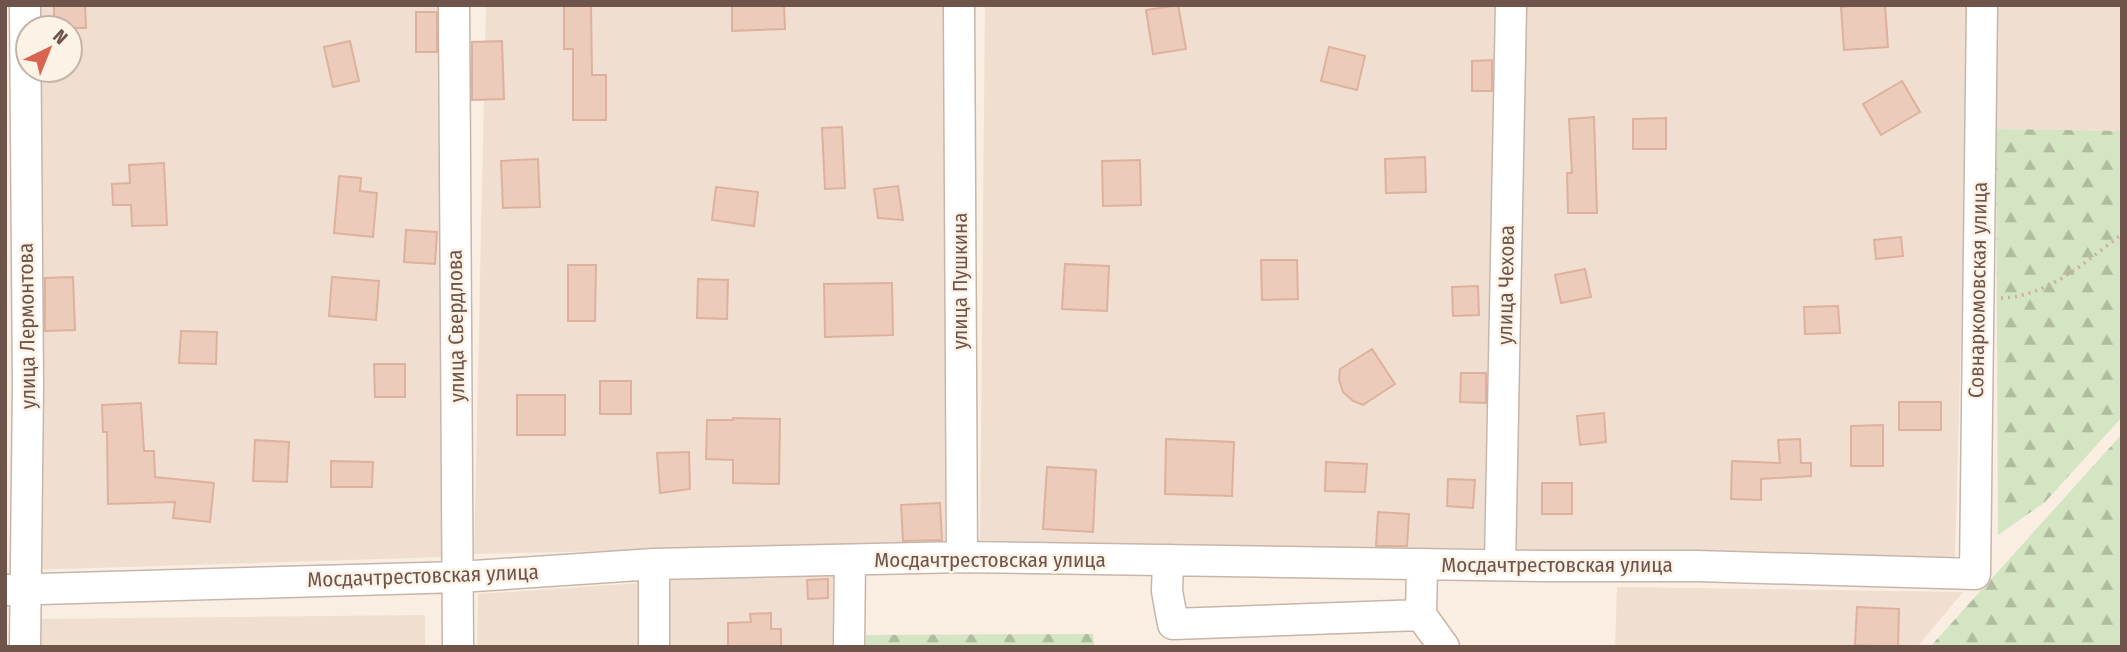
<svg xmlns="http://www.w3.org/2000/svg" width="2127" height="652" font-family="'Fira Sans Condensed',sans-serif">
<defs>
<pattern id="forest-firs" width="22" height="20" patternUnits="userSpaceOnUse" patternTransform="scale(1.75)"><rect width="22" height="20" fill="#d3e5c2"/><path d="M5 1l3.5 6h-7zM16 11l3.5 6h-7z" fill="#afbca0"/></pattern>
</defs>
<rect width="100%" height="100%" fill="#f9eee1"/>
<path fill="#f0dfd0" d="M 34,5 L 445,5 L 444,557 L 28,570 L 33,70 L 70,70 L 70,28 L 33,28 Z
M 486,5 L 956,5 L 945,544 L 474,554 Z
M 985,5 L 1495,5 L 1484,548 L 1230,551 L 980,540 Z
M 1520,5 L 1970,5 L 1955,559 L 1516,556 Z
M 1997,5 L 2122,5 L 2122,131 L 1996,129 Z
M 837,572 L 839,647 L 668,647 L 667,580 Z
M 640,583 L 641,647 L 477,647 L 478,594 Z
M 1617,587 L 1963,592 L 1917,647 L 1615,647 Z
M 425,615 L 425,647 L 38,647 L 38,619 Z"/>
<path fill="url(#forest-firs)" d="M 1996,129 L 2122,131 L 2122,417 L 2045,502 L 1998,535 Z
M 2122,434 L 2122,647 L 1930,647 Z
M 1093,634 L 1094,647 L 866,647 L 866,635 Z"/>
<path fill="#eccbbb" stroke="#ddb19e" stroke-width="2" d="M 54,5 L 85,5 L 86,28 L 54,28 Z
M 564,5 L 591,5 L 592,75 L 606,75 L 606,120 L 573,120 L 573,49 L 564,49 Z
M 732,5 L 784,5 L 785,29 L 732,31 Z
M 1178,5 L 1186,49 L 1153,54 L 1146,10 Z
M 1860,5 L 1885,5 L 1888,47 L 1844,50 L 1841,7 Z
M 416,12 L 437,12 L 437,52 L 416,52 Z
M 350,41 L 359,81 L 333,87 L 324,47 Z
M 502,41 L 504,99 L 472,100 L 472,42 Z
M 1329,47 L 1365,56 L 1357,90 L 1321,81 Z
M 1492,60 L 1492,91 L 1472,91 L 1472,61 Z
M 1902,81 L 1920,112 L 1881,135 L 1863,104 Z
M 1594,117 L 1597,213 L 1568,213 L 1567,173 L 1572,173 L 1569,119 Z
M 1666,118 L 1666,149 L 1633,149 L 1633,119 Z
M 842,127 L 845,188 L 825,189 L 822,128 Z
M 1425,157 L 1426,192 L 1386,193 L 1385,159 Z
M 538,159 L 540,207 L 503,208 L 501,161 Z
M 1140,160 L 1141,205 L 1103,206 L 1102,161 Z
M 164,163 L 167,225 L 132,226 L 131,205 L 113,205 L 112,184 L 130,183 L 129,165 Z
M 339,176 L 361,178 L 360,191 L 377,193 L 373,237 L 334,233 Z
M 898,186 L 903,220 L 878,218 L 874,189 Z
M 716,187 L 758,192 L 754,226 L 712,220 Z
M 406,230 L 437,232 L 435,264 L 404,262 Z
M 1901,237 L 1903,256 L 1876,259 L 1874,240 Z
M 1261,260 L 1297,260 L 1298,299 L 1262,300 Z
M 1065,264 L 1109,266 L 1107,311 L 1062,309 Z
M 568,265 L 596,265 L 595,321 L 568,321 Z
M 1585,269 L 1591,297 L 1561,303 L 1555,275 Z
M 73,277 L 75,330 L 45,331 L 45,278 Z
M 332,277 L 379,281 L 376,320 L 329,316 Z
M 698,279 L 728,280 L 727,319 L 697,318 Z
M 892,283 L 893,335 L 825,337 L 824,284 Z
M 1478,286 L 1479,315 L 1453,316 L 1452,287 Z
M 1838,306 L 1840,333 L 1805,334 L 1804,307 Z
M 181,331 L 217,332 L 216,364 L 179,363 Z
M 1372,349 L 1395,384 L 1363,405 L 1353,401 L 1343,392 L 1339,380 L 1340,369 Z
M 374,364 L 405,364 L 405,397 L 375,397 Z
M 1461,373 L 1486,373 L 1486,403 L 1460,402 Z
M 600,381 L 631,381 L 631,414 L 600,414 Z
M 517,395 L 565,395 L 565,435 L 517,435 Z
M 1899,402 L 1941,402 L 1941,430 L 1899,430 Z
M 141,403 L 144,451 L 154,451 L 155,477 L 214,483 L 210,522 L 173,518 L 175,502 L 108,504 L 107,432 L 103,432 L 102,405 Z
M 1604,413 L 1606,442 L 1580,445 L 1577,416 Z
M 733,418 L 780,419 L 779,484 L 733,483 L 733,460 L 706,459 L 707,420 L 733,420 Z
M 1883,425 L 1883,466 L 1851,466 L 1851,426 Z
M 1166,439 L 1234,442 L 1232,496 L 1165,494 Z
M 1800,439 L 1801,463 L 1811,463 L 1811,476 L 1761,479 L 1761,500 L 1731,499 L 1732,461 L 1780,463 L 1778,440 Z
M 255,440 L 289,442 L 287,482 L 253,481 Z
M 689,452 L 690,489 L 660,493 L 657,453 Z
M 331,461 L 373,462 L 372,487 L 331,487 Z
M 1326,462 L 1367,464 L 1365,492 L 1325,491 Z
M 1047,467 L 1096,470 L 1093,532 L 1043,529 Z
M 1448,479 L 1475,480 L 1473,508 L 1447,506 Z
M 1542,483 L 1572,483 L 1572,514 L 1542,514 Z
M 940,503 L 942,540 L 903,541 L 901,505 Z
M 1378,512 L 1409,514 L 1407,546 L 1376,546 Z
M 828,579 L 828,598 L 808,599 L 807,580 Z
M 1857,607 L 1899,609 L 1898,647 L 1855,645 Z
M 771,613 L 771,629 L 781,629 L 781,647 L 728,647 L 728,623 L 751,622 L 750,614 Z"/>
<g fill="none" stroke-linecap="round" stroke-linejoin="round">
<defs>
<path id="minor" d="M 25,5 L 28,386 L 25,647
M 454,5 L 458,647
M 959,5 L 962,557
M 1168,560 L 1167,591 L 1173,624 L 1421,615 L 1422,564
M 654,564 L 654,647
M 1500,565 L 1511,5
M 5,590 L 459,577 L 654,564 L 962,557 L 1546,566 L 1697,566 L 1975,574 L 1982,5
M 1421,615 L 1444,647
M 849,647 L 850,560"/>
</defs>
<use href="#minor" stroke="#c8b5aa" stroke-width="33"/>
<path stroke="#d0ae9f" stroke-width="3.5" stroke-dasharray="2 5" stroke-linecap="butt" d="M 2001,298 C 2047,297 2087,261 2122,234"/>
<use href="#minor" stroke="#fff" stroke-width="30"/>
</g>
<g text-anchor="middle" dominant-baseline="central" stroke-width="5" stroke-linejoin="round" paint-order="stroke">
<g font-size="21" fill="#6e544b" stroke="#fdf2e6">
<text transform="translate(960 281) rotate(-90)">улица Пушкина</text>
<text transform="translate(1506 285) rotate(-89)">улица Чехова</text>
<text transform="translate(1978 290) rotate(-89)">Совнаркомовская улица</text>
<text transform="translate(27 326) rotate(-91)">улица Лермонтова</text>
<text transform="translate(456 326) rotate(-91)">улица Свердлова</text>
<text x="990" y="560">Мосдачтрестовская улица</text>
<text x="1557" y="565">Мосдачтрестовская улица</text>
<text transform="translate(423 576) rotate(-2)">Мосдачтрестовская улица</text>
</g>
</g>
<rect width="2127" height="652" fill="none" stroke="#6e544b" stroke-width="14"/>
<g transform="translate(49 49) rotate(43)"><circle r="33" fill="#fdf2e6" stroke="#c4b3a8" stroke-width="2"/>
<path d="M0-5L12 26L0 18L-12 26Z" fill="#d86551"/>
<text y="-10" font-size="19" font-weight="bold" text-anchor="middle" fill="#6e544b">N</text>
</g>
</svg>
